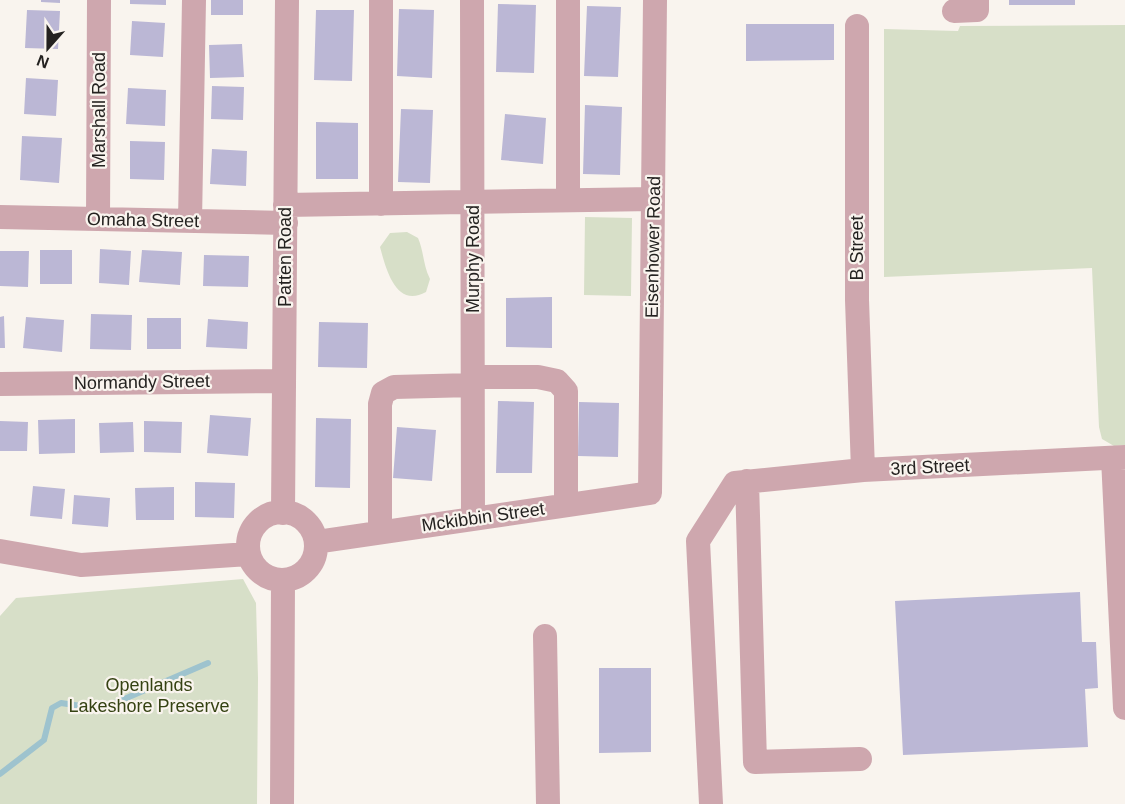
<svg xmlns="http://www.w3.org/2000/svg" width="1125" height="804" font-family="Helvetica,sans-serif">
<rect width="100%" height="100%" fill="#f9f4ee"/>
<path fill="#d7dfc8" d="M 1125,25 L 1125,445 L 1114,446 L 1102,439 L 1099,427 L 1092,268 L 884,277 L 884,29 L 958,31 L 960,26 Z
M 585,217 L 632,218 L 631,296 L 584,295 Z
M 407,232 L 418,238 C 424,252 423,265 430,279 L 426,292 C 396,309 386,269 380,247 L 390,233 Z
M 243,579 L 256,603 L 258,678 L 257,804 L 0,804 L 0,616 L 16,598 Z"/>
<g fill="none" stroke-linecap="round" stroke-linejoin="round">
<path stroke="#9ec3ce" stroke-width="6" d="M 0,774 L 44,740 L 52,708 L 61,703 L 101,709 L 208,663"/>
</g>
<path fill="#bbb7d5" d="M 41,0 L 60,0 L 60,3 L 41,2 Z
M 130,0 L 166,0 L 166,5 L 130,4 Z
M 211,0 L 243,0 L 243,15 L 211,15 Z
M 1009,0 L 1075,0 L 1075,5 L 1009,5 Z
M 498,4 L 536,5 L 534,73 L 496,72 Z
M 587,6 L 621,7 L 618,77 L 584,76 Z
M 399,9 L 434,10 L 432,78 L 397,76 Z
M 27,10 L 60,11 L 58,49 L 25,48 Z
M 316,10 L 354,10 L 352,81 L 314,80 Z
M 132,21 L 165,23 L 163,57 L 130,55 Z
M 746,24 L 834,24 L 834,60 L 746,61 Z
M 242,44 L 244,77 L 210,78 L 209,45 Z
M 26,78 L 58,80 L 56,116 L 24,114 Z
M 212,86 L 244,87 L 243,120 L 211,119 Z
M 128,88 L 166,90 L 165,126 L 126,124 Z
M 585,105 L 622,107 L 620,175 L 583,174 Z
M 401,109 L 433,110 L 430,183 L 398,182 Z
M 505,114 L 546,118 L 543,164 L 501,160 Z
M 316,122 L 358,123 L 358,179 L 316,179 Z
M 22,136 L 62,138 L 59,183 L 20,180 Z
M 130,141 L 165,142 L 164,180 L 130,179 Z
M 212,149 L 247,151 L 246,186 L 210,184 Z
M 100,249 L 131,251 L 129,285 L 99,283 Z
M 40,250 L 72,250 L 72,284 L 40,284 Z
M 142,250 L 182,252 L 180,285 L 139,282 Z
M 0,251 L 29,251 L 28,287 L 0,286 Z
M 204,255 L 249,256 L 248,287 L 203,286 Z
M 552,297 L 552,348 L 506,347 L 506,298 Z
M 91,314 L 132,315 L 131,350 L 90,349 Z
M 4,316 L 5,348 L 0,348 L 0,317 Z
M 26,317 L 64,320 L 62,352 L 23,348 Z
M 147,318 L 181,318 L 181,349 L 147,349 Z
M 208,319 L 248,322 L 247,349 L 206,347 Z
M 319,322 L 368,323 L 367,368 L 318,367 Z
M 498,401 L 534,402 L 532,473 L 496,473 Z
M 579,402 L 619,403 L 618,457 L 578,456 Z
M 210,415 L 251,418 L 248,456 L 207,453 Z
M 316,418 L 351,419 L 350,488 L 315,487 Z
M 75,419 L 75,453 L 39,454 L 38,420 Z
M 0,421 L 28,422 L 27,451 L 0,451 Z
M 144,421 L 182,422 L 181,453 L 144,452 Z
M 133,422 L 134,452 L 100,453 L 99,423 Z
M 397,427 L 436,430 L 432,481 L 393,478 Z
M 195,482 L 235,483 L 234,518 L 195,517 Z
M 33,486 L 65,489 L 62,519 L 30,516 Z
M 174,487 L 174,520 L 136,520 L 135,488 Z
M 74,495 L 110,498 L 108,527 L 72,524 Z
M 1080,592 L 1082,642 L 1096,642 L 1098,688 L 1085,689 L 1088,747 L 903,755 L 895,601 Z
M 599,668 L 651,668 L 651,752 L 599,753 Z"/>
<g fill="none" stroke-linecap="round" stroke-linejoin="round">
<path stroke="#cea7ae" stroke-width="24" d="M 381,0 L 381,204
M 472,0 L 473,518
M 568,0 L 568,199
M 954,11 L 977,10 L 977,0
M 857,26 L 857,300 L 863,470
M 285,205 L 653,199
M 0,217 L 286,223
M 98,219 L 99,0
M 190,221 L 194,0
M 473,377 L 538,377 L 557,381 L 566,391 L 566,505
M 0,384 L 284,381
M 1113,458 L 1125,708
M 747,481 L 755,762 L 860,759
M248 546a34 34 0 1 1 68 0a34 34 0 1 1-68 0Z
M 283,513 L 287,0
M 380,532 L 380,404 L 383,393 L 394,387 L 473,385
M 316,542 L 650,493 L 655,0
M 0,551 L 81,565 L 249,554
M 545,636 L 548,804
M 282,804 L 283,580
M 711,804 L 698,541 L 735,483 L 863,470 L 1125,457"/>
</g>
<g text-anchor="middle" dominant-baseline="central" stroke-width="4.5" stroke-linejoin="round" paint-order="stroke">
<g font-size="18" fill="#242220" stroke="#f9f4ee">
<text transform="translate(99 110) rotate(-90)">Marshall Road</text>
<text transform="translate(143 220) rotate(1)">Omaha Street</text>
<text transform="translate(653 247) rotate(-89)">Eisenhower Road</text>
<text transform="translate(857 248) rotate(-90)">B Street</text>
<text transform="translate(285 257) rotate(-90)">Patten Road</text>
<text transform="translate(473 259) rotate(-90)">Murphy Road</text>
<text transform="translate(142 382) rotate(-1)">Normandy Street</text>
<text transform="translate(930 467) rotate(-3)">3rd Street</text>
<text transform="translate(483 517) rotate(-8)">Mckibbin Street</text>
</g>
<g font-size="18" fill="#354212" stroke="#f9f4ee">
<text x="149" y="685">Openlands<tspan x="149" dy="21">Lakeshore Preserve</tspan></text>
</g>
</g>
<g transform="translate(48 48) rotate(201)" stroke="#f9f4ee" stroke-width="4.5" paint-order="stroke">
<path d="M0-4.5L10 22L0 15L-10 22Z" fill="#242220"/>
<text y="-9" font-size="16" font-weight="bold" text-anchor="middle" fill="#242220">N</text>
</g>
</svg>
